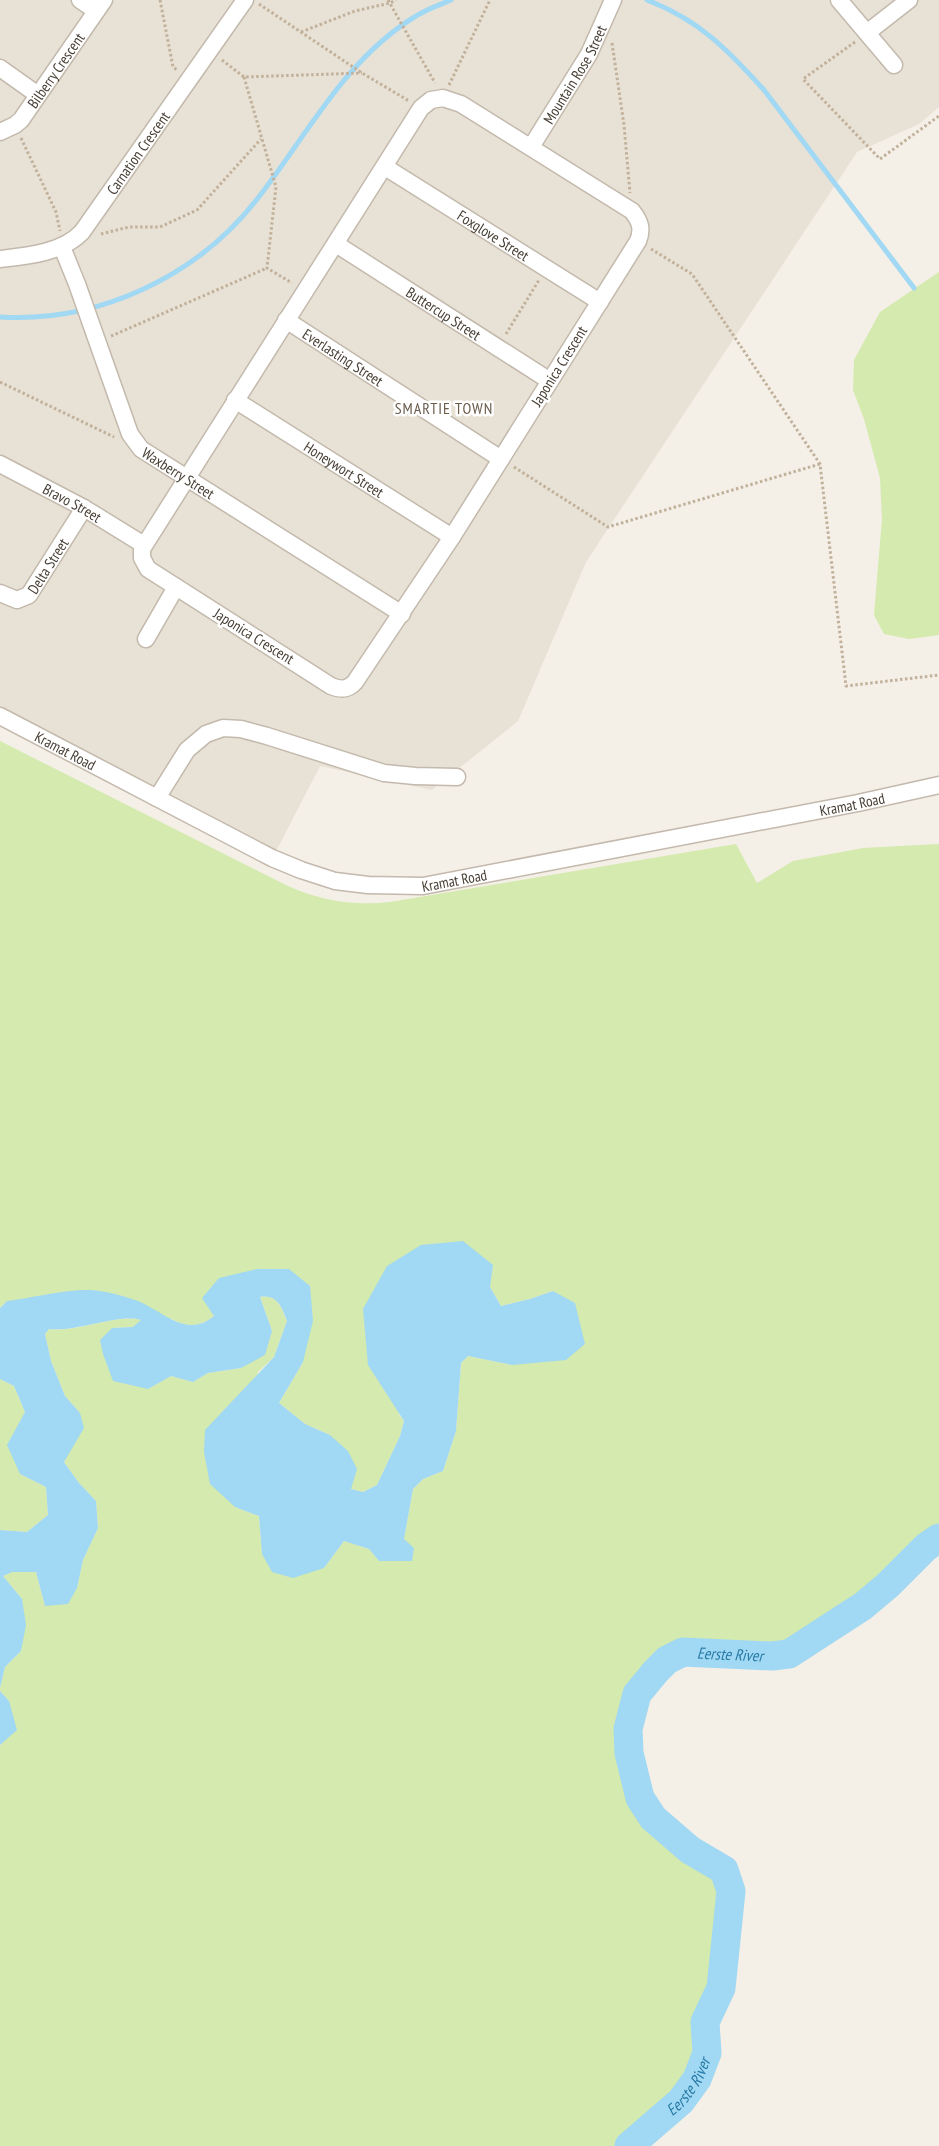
<svg xmlns="http://www.w3.org/2000/svg" width="939" height="2146" font-family="'PT Sans Narrow',sans-serif">
<rect width="100%" height="100%" fill="#f4efe7"/>
<path fill="#e8e1d5" d="M 0,0 L 939,0 L 939,107 L 919,124 L 857,152 L 586,562 L 518,721 L 432,790 L 320,766 L 272,859 L 0,717 Z"/>
<path fill="#d4eaae" d="M 939,272 L 939,635 L 909,639 L 884,634 L 874,615 L 882,519 L 880,478 L 864,419 L 853,390 L 854,360 L 880,312 Z
M 0,741 L 288,886 C 321,901 354,906 390,902 L 736,844 L 757,883 L 793,861 L 863,848 L 939,844 L 939,1538 L 926,1547 L 888,1585 L 863,1606 L 789,1654 L 772,1656 L 683,1652 L 667,1660 L 656,1671 L 637,1694 L 628,1729 L 629,1753 L 640,1798 L 653,1818 L 690,1850 L 724,1870 L 731,1891 L 721,1988 L 705,2022 L 707,2053 L 697,2079 L 681,2101 L 629,2146 L 0,2146 L 0,1745 L 2,1744 L 9,1701 L 0,1691 L 0,1688 L 5,1667 L 21,1651 L 22,1599 L 3,1576 L 11,1572 L 36,1572 L 45,1606 L 77,1588 L 83,1560 L 98,1528 L 96,1501 L 79,1483 L 64,1462 L 80,1413 L 65,1396 L 51,1361 L 45,1334 L 49,1329 C 79,1333 116,1313 142,1320 L 133,1327 L 112,1328 L 148,1389 L 171,1376 L 193,1382 L 208,1373 L 241,1368 L 272,1331 L 260,1297 C 278,1294 281,1307 287,1321 L 274,1357 L 258,1372 L 235,1507 L 259,1516 L 262,1554 L 324,1568 L 344,1541 L 369,1549 L 379,1561 L 404,1539 L 413,1489 L 423,1479 L 443,1471 L 456,1431 L 461,1363 L 468,1356 L 512,1365 L 553,1291 L 530,1299 L 501,1306 L 490,1287 L 399,1415 L 404,1420 L 400,1436 L 377,1485 L 363,1492 L 351,1489 L 330,1435 L 305,1424 L 279,1403 L 303,1362 L 289,1269 L 210,1307 L 214,1316 C 200,1327 186,1328 172,1319 L 7,1301 L 0,1308 Z
M 0,1379 L 14,1386 L 25,1412 L 20,1474 L 46,1487 L 48,1515 L 27,1532 L 0,1530 Z"/>
<path fill="#a1d8f3" d="M 463,1241 L 493,1265 L 490,1287 L 501,1306 L 530,1299 L 553,1291 L 575,1303 L 585,1344 L 566,1360 L 512,1365 L 468,1356 L 461,1363 L 456,1431 L 443,1471 L 423,1479 L 413,1489 L 404,1539 L 414,1548 L 412,1561 L 379,1561 L 369,1549 L 344,1541 L 324,1568 L 293,1578 L 272,1572 L 262,1554 L 259,1516 L 235,1507 L 210,1484 L 204,1452 L 205,1430 L 274,1357 L 287,1321 C 282,1307 277,1294 260,1297 L 272,1331 L 265,1355 L 241,1368 L 208,1373 L 193,1382 L 171,1376 L 148,1389 L 113,1381 L 103,1354 L 100,1340 L 112,1328 L 133,1327 L 141,1320 C 119,1313 78,1332 49,1329 L 45,1334 L 51,1361 L 65,1396 L 80,1413 L 84,1428 L 64,1462 L 79,1483 L 96,1501 L 98,1528 L 83,1560 L 77,1588 L 68,1604 L 45,1606 L 36,1572 L 12,1572 L 3,1576 L 22,1599 L 26,1625 L 21,1651 L 5,1667 L 0,1688 L 0,1530 L 27,1532 L 48,1515 L 46,1487 L 20,1474 L 7,1445 L 25,1412 L 14,1386 L 0,1379 L 0,1308 L 7,1301 C 30,1298 68,1289 90,1290 C 105,1291 121,1295 135,1300 C 162,1309 185,1340 214,1316 L 202,1298 L 219,1278 L 257,1269 L 289,1269 L 310,1286 L 313,1321 L 303,1362 L 279,1403 L 305,1424 L 330,1435 L 348,1451 L 357,1469 L 351,1489 L 363,1492 L 377,1485 L 400,1436 L 404,1421 L 368,1365 L 363,1309 L 387,1266 L 421,1245 Z
M 0,1691 L 9,1701 L 17,1730 L 0,1745 Z"/>
<g fill="none" stroke-linecap="round" stroke-linejoin="round">
<path stroke="#a1d8f3" stroke-width="5" d="M 647,0 C 699,20 727,49 764,90 L 914,288
M 0,317 C 99,323 198,276 258,198 C 308,134 345,59 416,16 C 427,9 439,5 451,0"/>
<path stroke="#a1d8f3" stroke-width="29" id="s1" d="M 629,2146 L 681,2101 L 697,2079 L 707,2053 L 705,2022 L 721,1988 L 731,1891 L 724,1870 L 690,1850 L 653,1818 L 640,1798 L 629,1753 L 628,1729 L 637,1694 L 656,1671 L 667,1660 L 683,1652 L 772,1656 L 789,1654 L 863,1606 L 888,1585 L 926,1547 L 939,1538"/>
<defs>
<g id="minor">
<path d="M 80,0 L 96,11"/>
<path d="M 839,0 L 894,65"/>
<path d="M 868,32 L 909,0"/>
<path d="M 0,68 L 38,95"/>
<path d="M 443,98 L 461,104 L 632,211 C 640,221 643,229 638,241 L 452,537 L 355,682 C 348,690 341,690 331,686 L 148,569 L 142,558 L 142,549 L 421,108 L 431,100 Z"/>
<path id="s2" d="M 0,132 L 15,125 L 21,120 L 104,0"/>
<path id="s3" d="M 531,147 L 589,54 L 613,0"/>
<path id="s4" d="M 385,167 L 600,302"/>
<path id="s5" d="M 336,244 L 550,381"/>
<path id="s6" d="M 62,247 L 77,284 L 130,434 L 141,449 L 402,614"/>
<path id="s7" d="M 0,259 C 27,256 62,253 82,232 L 245,0"/>
<path id="s8" d="M 286,320 L 501,459"/>
<path id="s9" d="M 235,400 L 452,537"/>
<path id="s10" d="M 0,464 L 84,508 L 144,545"/>
<path id="s11" d="M 0,593 L 17,600 L 29,595 L 84,508"/>
<path d="M 146,639 L 176,587"/>
<path id="s12" d="M 0,716 L 272,858 L 301,870 L 335,881 L 368,885 L 423,886 L 858,803 L 939,785"/>
<path d="M 157,798 L 187,750 L 206,734 L 223,728 L 241,729 L 267,736 L 384,773 L 415,776 L 457,777"/>
</g>
</defs>
<use href="#minor" stroke="#c3b9ac" stroke-width="19"/>
<path stroke="#c2b19a" stroke-width="3" stroke-dasharray="2.5 2.5" stroke-linecap="butt" d="M 160,0 L 173,67 L 177,70
M 388,0 L 435,83
M 259,4 L 362,73 L 409,101
M 301,32 L 355,11 L 390,3 L 396,0
M 855,42 L 803,79 L 880,159 L 939,116
M 612,43 L 624,125 L 630,193
M 222,60 L 244,77 L 362,73
M 244,77 L 276,187 L 267,268 L 292,283
M 449,85 L 490,0
M 21,138 L 56,212 L 60,231
M 101,234 L 129,227 L 160,227 L 197,210 L 261,139
M 651,249 L 692,274 L 820,464 L 846,686 L 939,675
M 506,334 L 539,280
M 111,336 L 267,268
M 0,382 L 114,437
M 514,467 L 608,527 L 820,464"/>
<use href="#minor" stroke="#fff" stroke-width="16"/>
</g>
<g text-anchor="middle" dominant-baseline="central" stroke-width="5" stroke-linejoin="round" paint-order="stroke">
<g font-size="15" fill="#473f35" stroke="#fff">
<text stroke="none"><textPath href="#s2" startOffset="85">Bilberry Crescent</textPath></text>
<text stroke="none"><textPath href="#s3" startOffset="85">Mountain Rose Street</textPath></text>
<text stroke="none"><textPath href="#s7" startOffset="185">Carnation Crescent</textPath></text>
<text stroke="none"><textPath href="#s4" startOffset="128">Foxglove Street</textPath></text>
<text stroke="none"><textPath href="#s5" startOffset="128">Buttercup Street</textPath></text>
<text stroke="none"><textPath href="#s8" startOffset="68">Everlasting Street</textPath></text>
<text transform="translate(559 366) rotate(-58)">Japonica Crescent</text>
<text stroke="none"><textPath href="#s9" startOffset="129">Honeywort Street</textPath></text>
<text stroke="none"><textPath href="#s6" startOffset="262">Waxberry Street</textPath></text>
<text stroke="none"><textPath href="#s10" startOffset="82">Bravo Street</textPath></text>
<text stroke="none"><textPath href="#s11" startOffset="66">Delta Street</textPath></text>
<text transform="translate(254 636) rotate(32)">Japonica Crescent</text>
<text stroke="none"><textPath href="#s12" startOffset="74">Kramat Road</textPath></text>
<text stroke="none"><textPath href="#s12" startOffset="899">Kramat Road</textPath></text>
<text stroke="none"><textPath href="#s12" startOffset="494">Kramat Road</textPath></text>
</g>
<g font-size="16" letter-spacing="1" fill="#6b5c4c" stroke="#fff">
<text x="444" y="408">SMARTIE TOWN</text>
</g>
<g font-size="16" font-style="italic" fill="#287ba7" stroke="#fff">
<text stroke="none"><textPath href="#s1" startOffset="641">Eerste River</textPath></text>
<text stroke="none"><textPath href="#s1" startOffset="85">Eerste River</textPath></text>
</g>
</g>
</svg>
